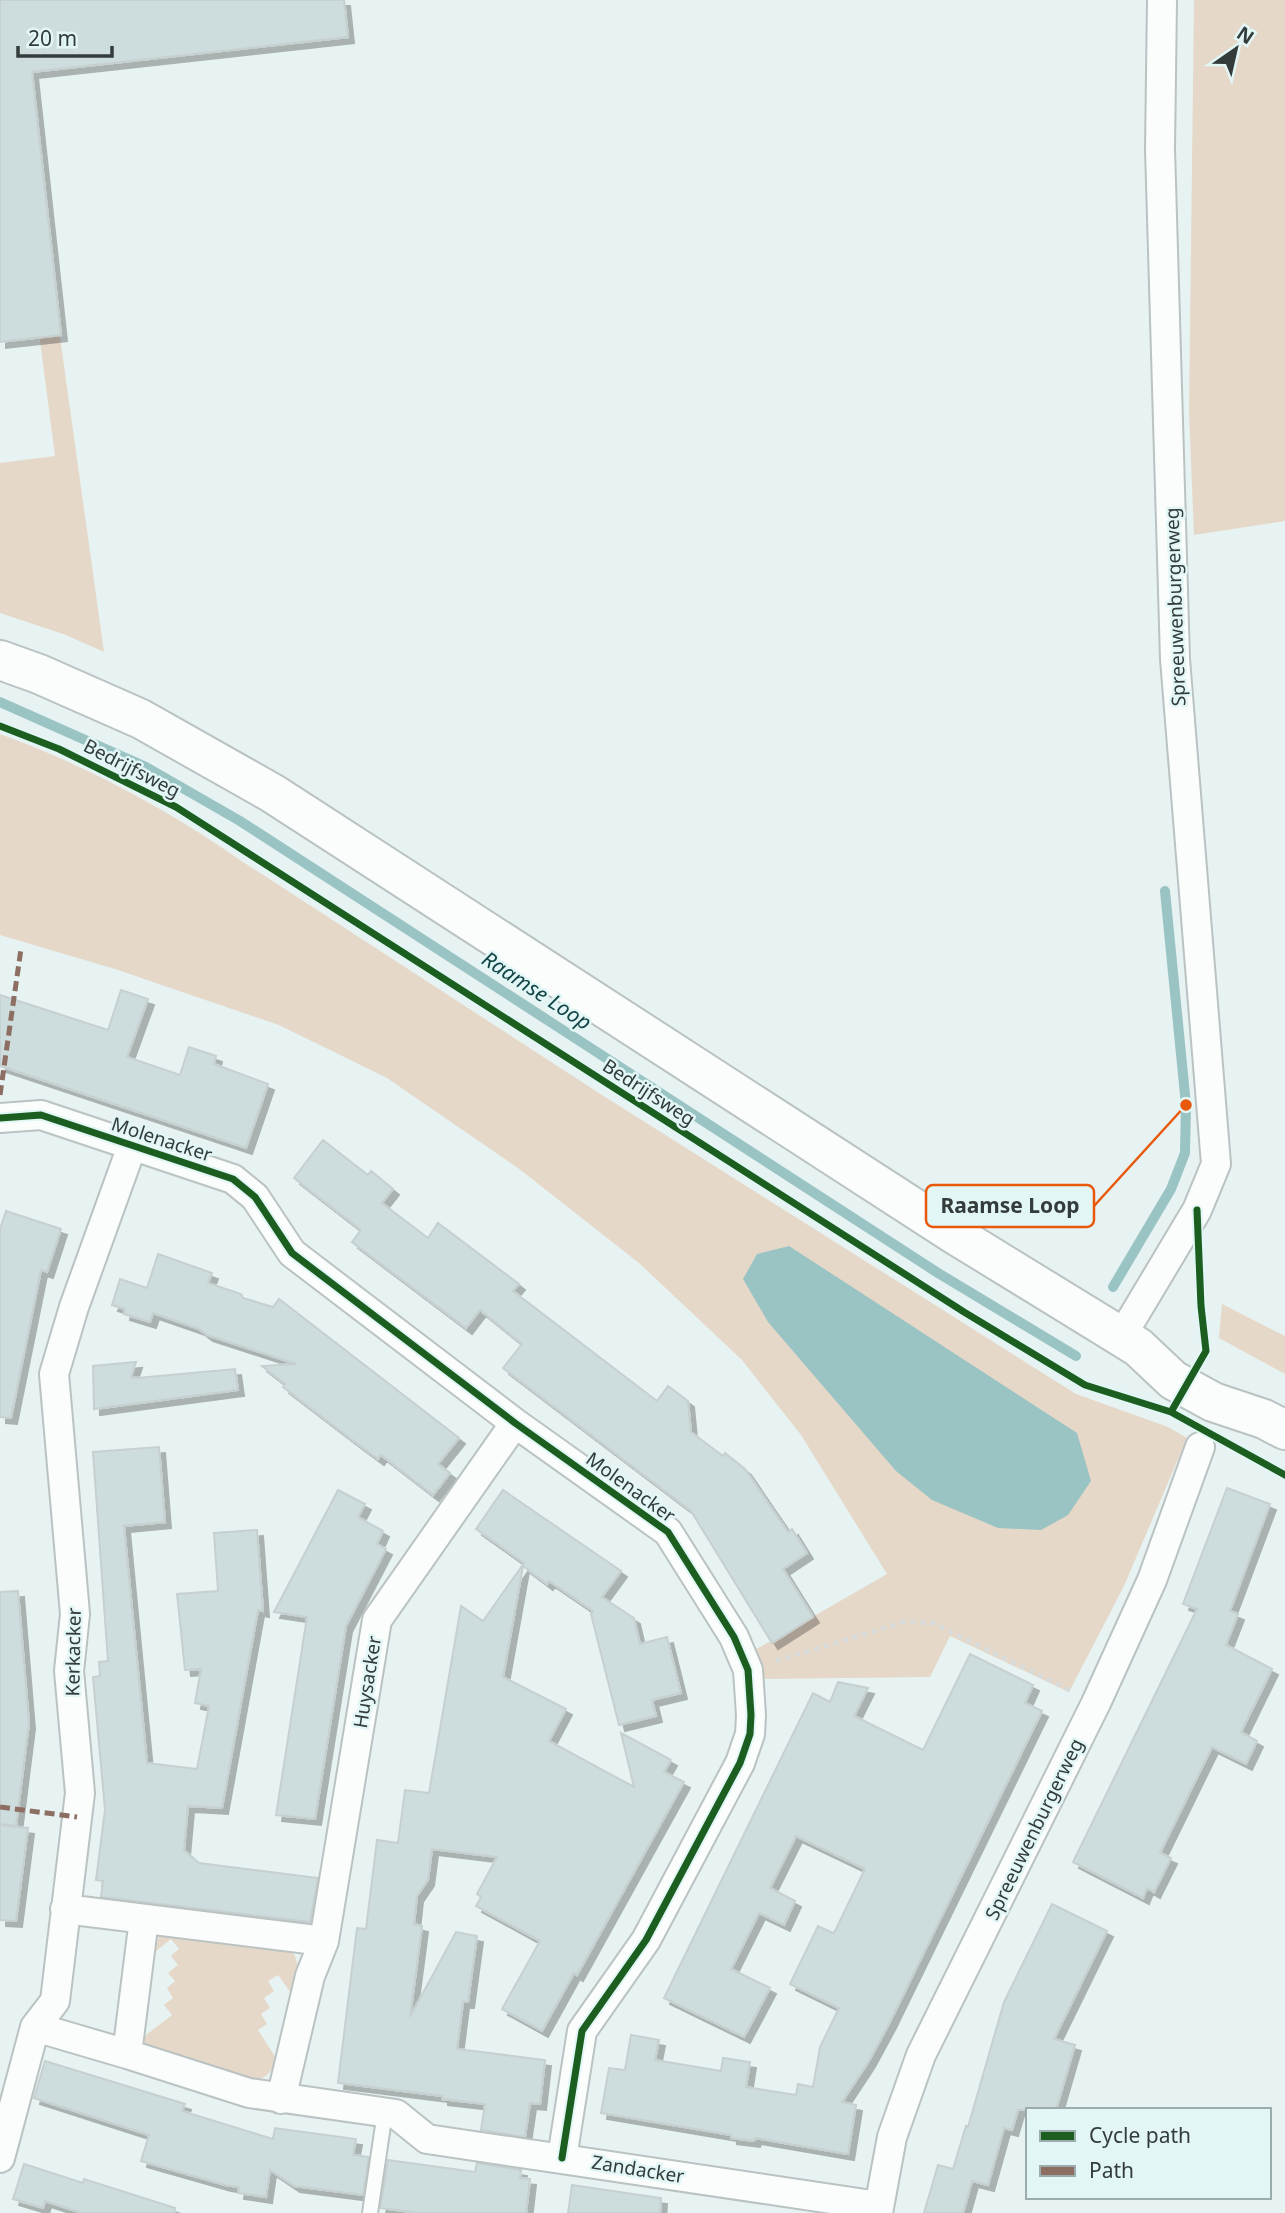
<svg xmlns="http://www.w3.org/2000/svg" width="1285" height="2213" font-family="'Noto Sans',sans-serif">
<defs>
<filter id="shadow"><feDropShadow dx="6" dy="6" stdDeviation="0" flood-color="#0004"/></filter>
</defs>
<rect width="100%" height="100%" fill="#e7f2f2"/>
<path fill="#e5d8c8" d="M 1194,0 L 1285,0 L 1285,521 L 1194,535 L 1189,412 Z
M 58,323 L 104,652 L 66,635 L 0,613 L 0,463 L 55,456 L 38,325 Z
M 0,734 C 81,763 169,810 240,860 L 602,1095 L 1076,1394 L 1168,1427 L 1187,1438 L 1124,1586 L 1069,1692 L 950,1636 L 930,1677 L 753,1679 L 748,1654 L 887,1574 L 801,1435 L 742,1360 L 639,1263 L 518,1168 L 387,1078 L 279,1025 L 115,969 L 0,935 Z
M 1222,1304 L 1285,1336 L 1285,1374 L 1219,1338 Z
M 160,1931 L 288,1946 C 302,1962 298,1974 291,1993 L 278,1975 L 268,1981 L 274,1991 L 264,1998 L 270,2008 L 261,2014 L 267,2024 L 258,2030 L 276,2058 C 274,2070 268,2076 256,2081 L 147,2048 L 144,2040 L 146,2035 L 172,2015 L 164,2005 L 173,1998 L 167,1988 L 175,1981 L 168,1973 L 178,1965 L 171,1956 L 179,1949 L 171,1939 L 155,1952 Z"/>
<path fill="#9ac3c4" d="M 789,1246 L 1077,1433 L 1091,1481 L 1068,1515 L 1041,1530 L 998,1528 L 932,1500 L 896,1471 L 768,1322 L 743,1279 L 757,1254 Z"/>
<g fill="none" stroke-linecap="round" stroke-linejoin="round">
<path stroke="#9ac3c4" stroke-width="10" d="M 0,702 L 146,767 L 240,821 L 938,1273 L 1076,1356
M 1113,1287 L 1171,1189 L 1185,1153 L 1186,1105 L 1165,891"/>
</g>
<path fill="#cddcdc" stroke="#c7d0d0" stroke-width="2" filter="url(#shadow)" d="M 0,0 L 344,0 L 348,37 L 32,72 L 61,335 L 0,342 Z
M 121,990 L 148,999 L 127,1057 L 180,1075 L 189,1047 L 216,1056 L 214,1064 L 268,1084 L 246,1148 L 0,1066 L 0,995 L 108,1030 Z
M 323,1140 L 368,1175 L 371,1171 L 393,1189 L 382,1203 L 428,1238 L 438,1223 L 519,1284 L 513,1291 L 657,1401 L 668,1386 L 688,1401 L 691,1432 L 723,1456 L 725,1453 L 745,1469 L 788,1532 L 792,1529 L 807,1553 L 783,1569 L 813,1617 L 772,1643 L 691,1511 L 503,1368 L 522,1344 L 480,1310 L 466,1328 L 352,1242 L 361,1230 L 294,1178 Z
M 6,1211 L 61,1229 L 47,1272 L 41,1270 L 11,1418 L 0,1417 L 0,1229 Z
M 158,1254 L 212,1273 L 208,1283 L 241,1294 L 243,1298 L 273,1307 L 279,1299 L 459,1438 L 438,1464 L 450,1473 L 433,1495 L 381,1455 L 378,1459 L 351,1439 L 283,1387 L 285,1384 L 262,1366 L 296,1364 L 207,1335 L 199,1329 L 153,1313 L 150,1322 L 124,1314 L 125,1309 L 112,1305 L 120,1279 L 147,1288 Z
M 136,1362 L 131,1377 L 137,1378 L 235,1369 L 238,1390 L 94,1409 L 93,1366 Z
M 159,1447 L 165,1522 L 124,1526 L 147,1763 L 197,1769 L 209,1706 L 195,1703 L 201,1669 L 185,1670 L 177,1594 L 218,1591 L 214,1533 L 257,1530 L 263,1611 L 258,1610 L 222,1808 L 188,1806 L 184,1850 L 199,1863 L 318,1878 L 310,1922 L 101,1897 L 103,1881 L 96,1880 L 105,1810 L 93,1677 L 100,1676 L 99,1662 L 108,1661 L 93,1452 Z
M 1227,1488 L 1270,1504 L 1230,1611 L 1238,1614 L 1226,1645 L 1272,1669 L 1241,1732 L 1257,1741 L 1246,1764 L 1212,1747 L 1160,1853 L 1171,1858 L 1154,1892 L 1147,1888 L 1143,1898 L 1073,1862 L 1197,1609 L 1183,1604 Z
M 338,1490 L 365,1504 L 358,1517 L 383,1531 L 377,1544 L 386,1549 L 346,1626 L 315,1819 L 276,1815 L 307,1617 L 274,1612 Z
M 503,1490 L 621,1571 L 602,1597 L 634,1618 L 640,1644 L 667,1637 L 681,1693 L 652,1700 L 656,1716 L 619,1725 L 591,1614 L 593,1611 L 549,1581 L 547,1584 L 523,1566 L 503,1677 L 566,1709 L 549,1741 L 634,1787 L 621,1733 L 671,1760 L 664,1772 L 684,1782 L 577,1975 L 574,1973 L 542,2031 L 502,2009 L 540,1941 L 476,1906 L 481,1897 L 477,1894 L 497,1857 L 432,1849 L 428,1880 L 417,1896 L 414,1924 L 422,1926 L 410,2017 L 456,1932 L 477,1936 L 468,2002 L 463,2002 L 457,2049 L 545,2060 L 540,2104 L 530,2103 L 525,2137 L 481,2130 L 485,2104 L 442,2099 L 442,2096 L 338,2083 L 357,1928 L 366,1929 L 377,1840 L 398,1843 L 405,1790 L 429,1793 L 461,1606 L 483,1621 L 524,1563 L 476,1529 Z
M 18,1591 L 29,1723 L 16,1826 L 0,1824 L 0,1592 Z
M 970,1654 L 1033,1685 L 1025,1703 L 1042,1711 L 890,2022 L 869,2061 L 842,2102 L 856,2105 L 848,2154 L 755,2138 L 754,2141 L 731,2138 L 731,2135 L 601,2113 L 609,2068 L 625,2070 L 631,2035 L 659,2040 L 655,2060 L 721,2071 L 723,2058 L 750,2062 L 746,2087 L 796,2095 L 798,2084 L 813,2087 L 820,2047 L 839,2008 L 790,1984 L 818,1926 L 833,1933 L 835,1931 L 865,1869 L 796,1836 L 770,1888 L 795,1901 L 784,1925 L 759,1913 L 731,1969 L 770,1988 L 744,2037 L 664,1998 L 813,1693 L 830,1702 L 838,1682 L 868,1688 L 854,1716 L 923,1750 Z
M 0,1825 L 28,1828 L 16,1921 L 0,1920 Z
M 1052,1904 L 1107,1931 L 1054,2039 L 1075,2045 L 1056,2110 L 1018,2110 L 1012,2130 L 1004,2128 L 988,2185 L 972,2181 L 963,2213 L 924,2213 L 938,2165 L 953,2169 L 966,2126 L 968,2127 L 1004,2002 Z
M 45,2061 L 185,2104 L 182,2111 L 273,2139 L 275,2128 L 356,2139 L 353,2155 L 369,2157 L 363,2195 L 294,2186 L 270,2170 L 266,2197 L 238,2193 L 239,2187 L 225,2185 L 141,2161 L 149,2135 L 34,2098 Z
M 388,2160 L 475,2172 L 477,2163 L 521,2170 L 520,2178 L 530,2179 L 526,2213 L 419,2213 L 380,2208 Z
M 24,2164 L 83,2183 L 84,2179 L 175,2208 L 174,2213 L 82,2213 L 45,2201 L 43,2208 L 13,2199 Z
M 572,2185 L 661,2198 L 660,2213 L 568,2213 Z"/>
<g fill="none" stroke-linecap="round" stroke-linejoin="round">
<defs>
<path id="lane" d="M 370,2213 L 385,2112"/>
<path id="street" d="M 0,1118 L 41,1115 L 233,1179 L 255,1197 L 292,1253 L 515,1423 L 668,1532 L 734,1637 L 748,1670 L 751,1715 L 750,1734 L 740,1763 L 646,1940 L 582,2031 L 562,2158
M 1121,1337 L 1197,1210 L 1216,1164 L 1175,659 L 1160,149 L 1162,0
M 65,1909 L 324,1941
M 35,2027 L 127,2054 L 249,2093 L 396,2114 L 427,2139 L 879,2206
M 127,2054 L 144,1919
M 281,2099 L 310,1976 L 324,1941 L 377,1620 L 515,1423
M 0,2158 L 35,2027 L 55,2001 L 80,1793 L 69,1671 L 75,1614 L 54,1374 L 74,1307 L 132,1146
M 878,2213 L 892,2137 L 921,2055 L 1096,1703 L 1152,1580 L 1200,1447"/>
<path id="secondary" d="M 0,660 L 39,674 L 141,719 L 272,793 L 954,1234 L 1138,1347 L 1173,1380 L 1213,1402 L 1264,1419 L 1285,1430"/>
</defs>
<use href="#lane" stroke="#bac2c2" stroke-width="18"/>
<use href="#street" stroke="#bac2c2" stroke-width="32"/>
<use href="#secondary" stroke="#bac2c2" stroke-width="42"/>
<path stroke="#d8dbdb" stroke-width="4.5" stroke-dasharray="5 5" stroke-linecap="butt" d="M 776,1661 L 904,1622 L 933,1623 L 1071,1691"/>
<use href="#lane" stroke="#fbfdfd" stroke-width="14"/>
<use href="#street" stroke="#fbfdfd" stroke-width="28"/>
<use href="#secondary" stroke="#fbfdfd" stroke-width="38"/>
<path stroke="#8d6e63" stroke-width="5" stroke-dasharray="10 5" stroke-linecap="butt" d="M 0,1095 L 21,949
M 0,1807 L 77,1817"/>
<defs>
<path id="cycleway" d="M 0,726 L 59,749 L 176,807 L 964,1312 L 1085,1385 L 1171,1412 L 1285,1475
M 0,1118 L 41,1115 L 233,1179 L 255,1197 L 292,1253 L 515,1423 L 668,1532 L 734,1637 L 748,1670 L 751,1715 L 750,1734 L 740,1763 L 646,1940 L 582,2031 L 562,2158
M 1171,1412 L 1206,1351 L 1201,1306 L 1197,1210"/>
</defs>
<use href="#cycleway" stroke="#e2f6f6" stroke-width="11"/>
<use href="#cycleway" stroke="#1b5e20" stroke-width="7"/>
</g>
<g text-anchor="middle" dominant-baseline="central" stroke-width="5" stroke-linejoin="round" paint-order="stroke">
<g font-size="19" fill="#333b3b" stroke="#e2f6f6">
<text transform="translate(1175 607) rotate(-92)">Spreeuwenburgerweg</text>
<text transform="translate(132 768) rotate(27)">Bedrijfsweg</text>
<text transform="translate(649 1092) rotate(33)">Bedrijfsweg</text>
<text transform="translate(162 1139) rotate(18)">Molenacker</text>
<text transform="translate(631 1487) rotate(36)">Molenacker</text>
<text transform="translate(73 1652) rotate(-89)">Kerkacker</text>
<text transform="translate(367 1682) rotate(-81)">Huysacker</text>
<text transform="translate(1034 1829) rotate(-64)">Spreeuwenburgerweg</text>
<text transform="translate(638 2169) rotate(9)">Zandacker</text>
</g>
<g font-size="21" font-style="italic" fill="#134547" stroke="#e2f6f6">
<text transform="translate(537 990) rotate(33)">Raamse Loop</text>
</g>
</g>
<path fill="none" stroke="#e8590c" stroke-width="2.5" d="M1186 1105L1094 1206"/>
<circle fill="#e8590c" stroke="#e2f6f6" stroke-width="2.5" cx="1186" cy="1105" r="7"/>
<rect fill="#e2f6f6" stroke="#e8590c" stroke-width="2.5" x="926" y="1185" width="168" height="42" rx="7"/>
<g font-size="21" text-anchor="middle" font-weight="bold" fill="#333b3b">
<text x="1010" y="1213">Raamse Loop</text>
</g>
<rect x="1026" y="2108" width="245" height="91" fill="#e2f6f6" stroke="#9cabab" stroke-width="2"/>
<rect x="1040" y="2131" width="35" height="10" fill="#1b5e20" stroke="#9cabab" stroke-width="2"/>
<text x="1089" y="2143" font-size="21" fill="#333b3b">Cycle path</text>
<rect x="1040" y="2166" width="35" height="10" fill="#8d6e63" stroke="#9cabab" stroke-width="2"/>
<text x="1089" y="2178" font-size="21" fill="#333b3b">Path</text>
<g transform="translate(1236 49) rotate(34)" stroke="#e2f6f6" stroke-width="5" paint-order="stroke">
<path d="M0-5L12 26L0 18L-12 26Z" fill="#333b3b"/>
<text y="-10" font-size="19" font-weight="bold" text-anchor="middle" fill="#333b3b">N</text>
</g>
<path d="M18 46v10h94v-10" fill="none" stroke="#333b3b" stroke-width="3.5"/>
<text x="28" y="46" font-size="21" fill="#333b3b" stroke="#e2f6f6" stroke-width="5" paint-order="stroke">20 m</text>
</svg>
